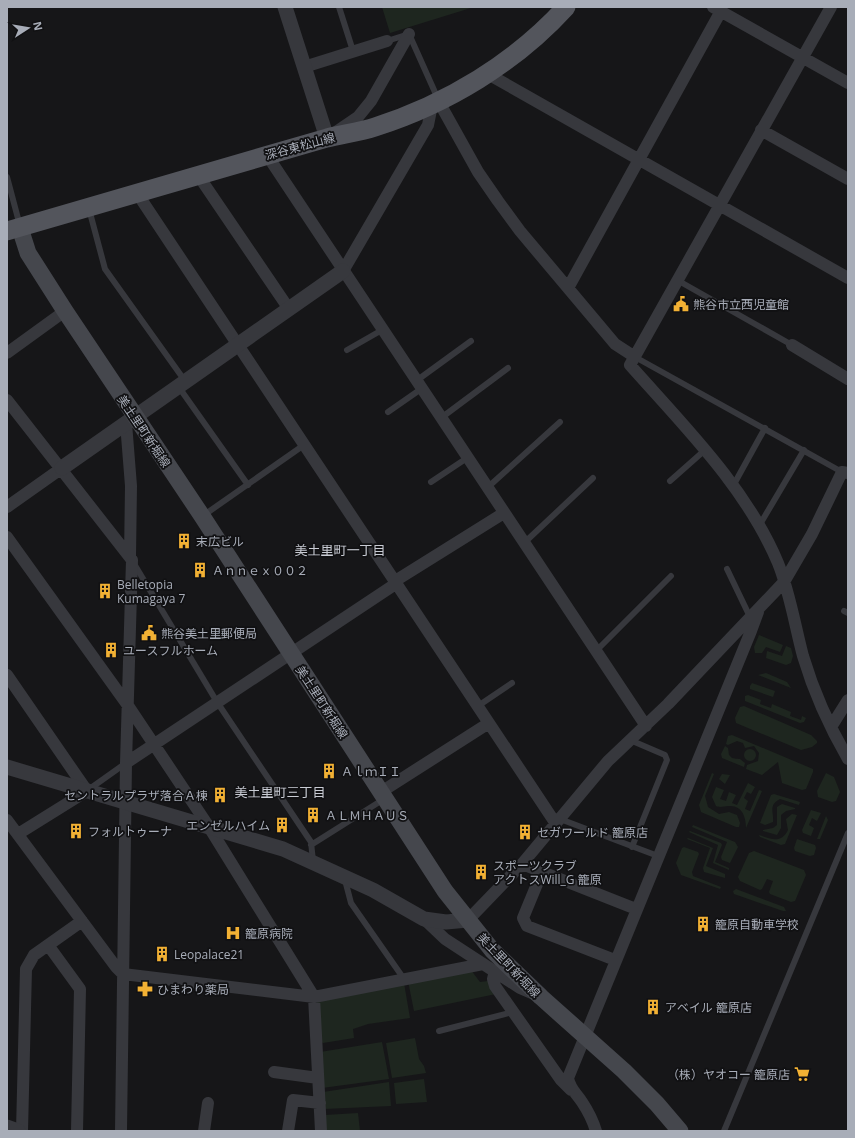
<svg xmlns="http://www.w3.org/2000/svg" width="855" height="1138" font-family="'Open Sans','Noto Sans JP',sans-serif">
<rect width="100%" height="100%" fill="#161618"/>
<path fill="#1e261f" d="M 382,7 L 474,7 L 390,33 Z
M 759,635 L 783,645 L 780,652 L 766,647 L 762,653 L 755,653 L 754,647 Z
M 786,646 L 791,648 L 793,656 L 791,663 L 786,665 L 766,658 L 767,651 L 782,656 Z
M 766,673 L 787,682 L 791,688 L 758,675 Z
M 752,683 L 775,691 L 773,697 L 750,689 L 750,686 Z
M 748,695 L 761,700 L 760,704 L 771,708 L 772,704 L 791,712 L 790,716 L 801,720 L 802,716 L 806,718 L 804,722 L 800,723 L 745,701 L 745,696 Z
M 744,706 L 811,735 L 817,741 L 817,743 L 812,747 L 801,750 L 736,723 L 735,718 L 740,707 Z
M 732,735 L 813,769 L 813,772 L 806,789 L 802,790 L 782,783 L 778,762 L 762,775 L 746,769 L 747,765 L 758,761 L 759,753 L 754,746 L 745,748 L 743,743 L 737,741 L 728,745 L 726,744 L 728,736 Z
M 725,746 L 728,748 L 729,755 L 732,758 C 741,760 738,757 745,763 L 744,767 L 722,758 L 721,754 Z
M744 755a6 6 0 1 1 12 0a6 6 0 1 1-12 0Z
M 712,773 L 714,774 L 705,796 L 708,807 L 719,814 L 729,812 L 737,815 L 740,823 L 739,827 L 736,827 L 701,812 L 699,805 Z
M 826,773 L 834,777 L 840,792 L 836,801 L 832,802 L 818,797 L 817,791 Z
M 722,774 L 730,775 L 725,784 L 719,779 Z
M 748,783 L 755,787 L 751,794 L 747,792 L 744,798 L 748,801 L 745,809 L 750,811 L 759,790 L 762,791 L 746,828 C 746,817 742,805 729,806 C 723,806 721,808 716,806 L 712,797 L 716,787 L 724,790 L 720,799 L 726,801 L 729,792 L 736,795 L 732,803 L 737,805 Z
M 774,794 L 800,802 L 799,805 L 780,799 C 768,805 774,812 773,822 L 765,825 L 760,823 L 771,795 Z
M 782,804 L 795,808 L 795,809 L 786,811 L 781,815 L 781,828 L 777,835 L 763,831 L 763,830 L 773,828 L 777,825 L 777,807 Z
M 811,810 L 821,813 L 817,821 L 812,818 L 809,825 L 814,828 L 811,836 L 803,833 L 802,830 Z
M 792,814 L 797,815 L 785,844 L 781,845 L 760,837 L 759,835 C 771,839 781,844 788,830 L 786,819 Z
M 826,816 L 828,820 L 820,839 L 817,839 Z
M 693,825 L 735,842 L 738,847 L 730,863 L 722,860 L 721,857 L 727,842 L 692,827 Z
M 690,831 L 721,843 L 722,845 L 715,862 L 729,868 L 729,870 L 713,863 L 718,845 L 689,832 Z
M 688,838 L 713,848 L 706,866 L 725,874 L 725,878 L 704,872 L 703,868 L 710,848 L 687,839 Z
M 797,839 L 815,845 L 816,848 L 814,855 L 810,856 L 795,851 L 794,848 Z
M 684,847 L 698,852 L 699,854 L 692,872 L 693,876 L 721,887 L 720,889 L 681,875 L 676,863 L 682,848 Z
M 754,851 L 804,870 L 806,875 L 795,901 L 791,902 L 770,894 L 769,892 L 773,881 L 767,879 L 762,889 L 760,890 L 740,881 L 738,877 L 749,853 Z
M 736,889 L 784,907 L 786,911 L 783,911 L 734,894 L 733,891 Z
M 471,970 L 480,982 L 488,981 L 496,994 L 414,1011 L 408,981 Z
M 404,983 L 410,1018 L 368,1024 L 353,1029 L 354,1038 L 323,1043 L 320,1041 L 317,1002 Z
M 415,1038 L 419,1059 L 424,1066 L 426,1073 L 392,1078 L 386,1043 Z
M 382,1042 L 389,1079 L 322,1088 L 320,1052 Z
M 424,1079 L 427,1102 L 396,1104 L 394,1083 Z
M 389,1082 L 391,1106 L 324,1109 L 323,1092 Z
M 358,1113 L 360,1131 L 326,1131 L 325,1115 Z"/>
<g fill="none" stroke-linecap="round" stroke-linejoin="round">
<path stroke="#37383d" stroke-width="6" d="M 339,7 L 353,51
M 387,41 L 409,34 L 438,99
M 7,177 L 20,226
M 89,209 L 105,269 L 185,381
M 677,280 L 792,345
M 347,350 L 382,330
M 635,357 L 842,472
M 416,381 L 471,341
M 178,386 L 248,485
M 388,412 L 421,389
M 441,418 L 508,368
M 670,481 L 705,450
M 431,482 L 467,458
M 733,486 L 765,428
M 487,488 L 560,422
M 204,515 L 304,445
M 759,526 L 804,450
M 524,543 L 593,478
M 133,562 L 217,702 L 311,842 L 313,861
M 727,569 L 750,617
M 844,611 L 848,613
M 596,651 L 671,576
M 478,706 L 512,683
M 630,740 L 665,755 L 667,760 L 632,847
M 88,790 L 126,763
M 560,819 L 658,856
M 311,845 L 384,799
M 345,880 L 351,903 L 404,979
M 439,1031 L 513,1012
M 724,1131 L 848,833"/>
<path stroke="#37383d" stroke-width="12" d="M 713,7 L 848,83
M 831,7 L 630,365 C 684,426 746,487 778,563 C 790,593 795,626 803,656 C 814,693 829,726 848,759
M 304,67 L 387,41
M 488,74 L 848,278
M 439,102 L 478,172 L 498,201 L 520,231 L 615,344 L 635,357
M 761,130 L 848,179
M 336,132 L 358,117 L 371,101 L 409,34
M 267,155 L 646,726
M 198,175 L 289,309
M 137,193 L 556,824
M 343,271 L 428,125 L 432,105
M 568,288 L 721,11
M 792,345 L 848,379
M 7,353 L 65,311
M 7,400 L 132,560 L 126,763 L 121,1131
M 126,423 L 131,486 L 130,557
M 7,507 L 62,468
M 7,537 L 129,707 L 209,827 L 314,997 L 321,1131
M 395,581 L 504,513
M 7,675 L 87,791 L 18,834
M 831,727 L 848,700
M 126,763 L 397,583
M 381,792 L 489,723
M 7,820 L 116,967 L 123,974 L 314,997 L 483,964
M 522,864 L 636,909
M 542,872 L 523,918 L 527,926 L 615,960
M 424,919 L 445,939 L 520,988 L 534,994
M 468,920 L 522,864 L 608,761 L 668,704 L 784,582 L 812,534 L 842,472 L 848,473
M 48,945 L 80,989 L 77,1131
M 495,971 L 493,979 L 495,986 L 561,1080 L 571,1090
M 274,1072 L 318,1078
M 22,1131 L 26,969 L 34,955 L 82,921
M 204,1131 L 208,1103
M 288,1131 L 293,1100 L 320,1103
M 596,1131 C 593,1121 588,1111 582,1102 C 576,1093 570,1089 568,1078 L 751,631 L 758,612"/>
<path stroke="#37383d" stroke-width="15" d="M 285,7 L 327,138
M 62,468 L 343,271
M 7,767 L 283,849 L 373,890 L 424,919 L 446,922 L 468,920
M 7,1127 L 18,1131"/>
<path stroke="#45474d" stroke-width="17" d="M 20,228 L 28,253 L 65,311 L 202,516 L 445,891 L 492,950 L 541,997 L 624,1071 L 657,1104 L 680,1131"/>
<path stroke="#53555c" stroke-width="19" d="M 7,231 L 327,138 C 343,134 360,132 375,127 C 447,104 515,63 566,7"/>
</g>
<defs>
<symbol id="civic-bare" viewBox="-9 -9 18 18"><path d="M-.6-6.5H3V-4.5H.6V-3L4-1V1h2V6H-6V1h2V-1L-.6-3ZM-1.2 2.5V6h2.4V2.5Z" fill="#f2b134" stroke="#111113" stroke-width="2.5" paint-order="stroke"/></symbol>
<symbol id="building-bare" viewBox="-9 -9 18 18"><path d="M-4-6H4V6H1V3H-1V6H-4ZM-2.5-4.3h1.7v1.8h-1.7ZM.8-4.3h1.7v1.8H.8ZM-2.5-1h1.7V.8h-1.7ZM.8-1h1.7V.8H.8Z" fill="#f2b134" stroke="#111113" stroke-width="2.5" paint-order="stroke"/></symbol>
<symbol id="hospital-bare" viewBox="-9 -9 18 18"><path d="M-5-5h3v3.5h4V-5h3V5h-3V1.5h-4V5h-3Z" fill="#f2b134" stroke="#111113" stroke-width="2.5" paint-order="stroke"/></symbol>
<symbol id="pharmacy-bare" viewBox="-9 -9 18 18"><path d="M-2-6h4v4h4v4h-4v4h-4v-4h-4v-4h4Z" fill="#f2b134" stroke="#111113" stroke-width="2.5" paint-order="stroke"/></symbol>
<symbol id="supermarket-bare" viewBox="-9 -9 18 18"><path d="M-6-5.5h2.5l.6 2H6L4.5 2H-2.5L-4.4-4H-6ZM-1.5 3.2a1.3 1.3 0 1 0 .1 0ZM3 3.2a1.3 1.3 0 1 0 .1 0Z" fill="#f2b134" stroke="#111113" stroke-width="2.5" paint-order="stroke"/></symbol>
</defs>
<g fill-rule="evenodd">
<use href="#civic-bare" x="670" y="293" width="22" height="22"/>
<use href="#building-bare" x="173" y="530" width="22" height="22"/>
<use href="#building-bare" x="189" y="559" width="22" height="22"/>
<use href="#building-bare" x="94" y="580" width="22" height="22"/>
<use href="#civic-bare" x="138" y="622" width="22" height="22"/>
<use href="#building-bare" x="100" y="639" width="22" height="22"/>
<use href="#building-bare" x="318" y="760" width="22" height="22"/>
<use href="#building-bare" x="209" y="784" width="22" height="22"/>
<use href="#building-bare" x="302" y="804" width="22" height="22"/>
<use href="#building-bare" x="271" y="814" width="22" height="22"/>
<use href="#building-bare" x="65" y="820" width="22" height="22"/>
<use href="#building-bare" x="514" y="821" width="22" height="22"/>
<use href="#building-bare" x="470" y="861" width="22" height="22"/>
<use href="#building-bare" x="692" y="913" width="22" height="22"/>
<use href="#hospital-bare" x="222" y="922" width="22" height="22"/>
<use href="#building-bare" x="151" y="943" width="22" height="22"/>
<use href="#pharmacy-bare" x="134" y="978" width="22" height="22"/>
<use href="#building-bare" x="642" y="996" width="22" height="22"/>
<use href="#supermarket-bare" x="791" y="1063" width="22" height="22"/>
</g>
<g text-anchor="middle" dominant-baseline="central" stroke-width="3.5" stroke-linejoin="round" paint-order="stroke">
<g font-size="12" fill="#a8adb8" stroke="#111113">
<text transform="translate(300 146) rotate(-15)">深谷東松山線</text>
<text transform="translate(144 431) rotate(56)">美土里町新堀線</text>
<text transform="translate(322 702) rotate(57)">美土里町新堀線</text>
<text transform="translate(509 965) rotate(46)">美土里町新堀線</text>
</g>
<g font-size="12" fill="#a8adb8" stroke="#111113" text-anchor="start">
<text x="693" y="304">熊谷市立西児童館</text>
<text x="196" y="541">末広ビル</text>
<text x="212" y="570">Ａｎｎｅｘ００２</text>
<text x="117" y="584">Belletopia<tspan x="117" dy="14">Kumagaya 7</tspan></text>
<text x="161" y="633">熊谷美土里郵便局</text>
<text x="123" y="650">ユースフルホーム</text>
<text x="341" y="771">ＡｌｍＩＩ</text>
<text x="208" y="795" text-anchor="end">セントラルプラザ落合Ａ棟</text>
<text x="325" y="815">ＡＬＭＨＡＵＳ</text>
<text x="270" y="825" text-anchor="end">エンゼルハイム</text>
<text x="88" y="831">フォルトゥーナ</text>
<text x="537" y="832">セガワールド 籠原店</text>
<text x="493" y="865">スポーツクラブ<tspan x="493" dy="14">アクトスWill_G 籠原</tspan></text>
<text x="715" y="924">籠原自動車学校</text>
<text x="245" y="933">籠原病院</text>
<text x="174" y="954">Leopalace21</text>
<text x="157" y="989">ひまわり薬局</text>
<text x="665" y="1007">アベイル 籠原店</text>
<text x="790" y="1074" text-anchor="end">（株）ヤオコー 籠原店</text>
</g>
<g font-size="13" fill="#c9ccd4" stroke="#111113">
<text x="340" y="550">美土里町一丁目</text>
<text x="280" y="792">美土里町三丁目</text>
</g>
</g>
<rect width="855" height="1138" fill="none" stroke="#a8adb8" stroke-width="16"/>
<g transform="translate(28 28) rotate(78)" stroke="#111113" stroke-width="3" paint-order="stroke">
<path d="M0-3L7 15L0 10L-7 15Z" fill="#a8adb8"/>
<text y="-6" font-size="11" font-weight="bold" text-anchor="middle" fill="#a8adb8">N</text>
</g>
</svg>
